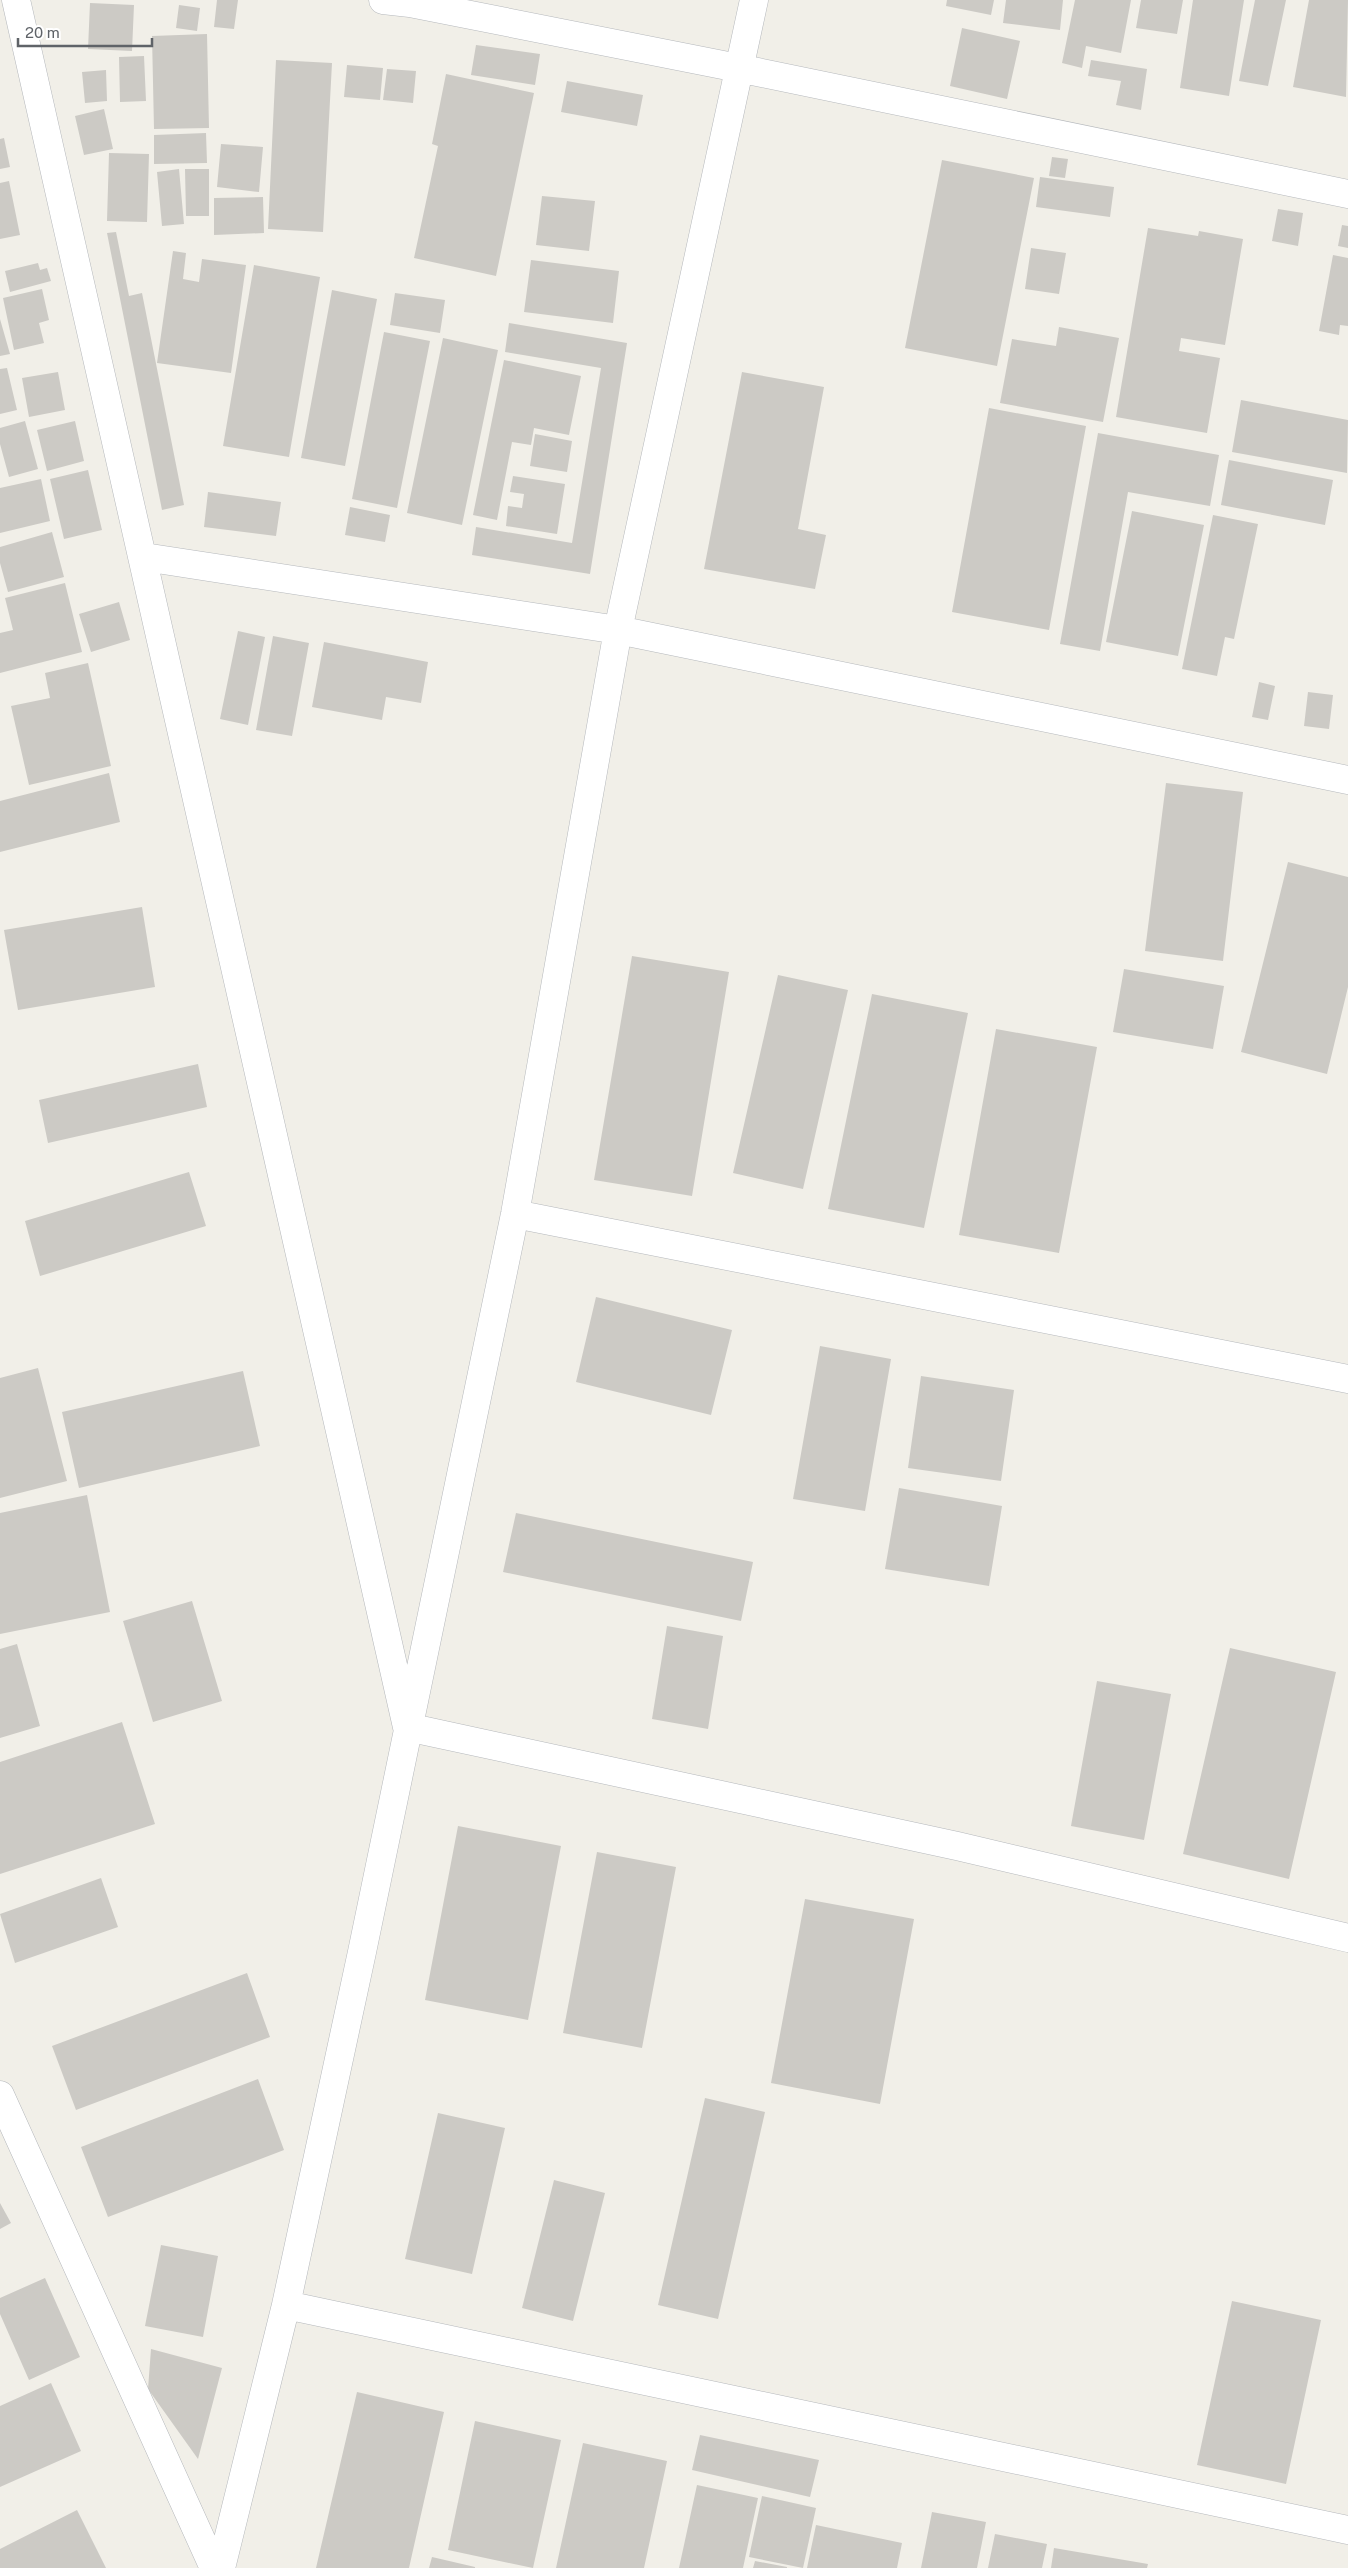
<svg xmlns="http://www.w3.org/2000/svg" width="1348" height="2568" font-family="'Public Sans',sans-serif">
<rect width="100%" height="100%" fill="#f1efe8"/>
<path fill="#cccac5" d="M 217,0 L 238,0 L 234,29 L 214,27 Z
M 947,0 L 994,0 L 991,15 L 946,6 Z
M 1006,0 L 1063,0 L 1060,30 L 1003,23 Z
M 1075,0 L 1131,0 L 1121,53 L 1086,46 L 1082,68 L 1062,63 Z
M 1141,0 L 1183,0 L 1177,34 L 1136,28 Z
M 1193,0 L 1244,0 L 1229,96 L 1180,88 Z
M 1255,0 L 1286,0 L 1268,86 L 1239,81 Z
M 1309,0 L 1348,0 L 1346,97 L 1293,87 Z
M 90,3 L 134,5 L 132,51 L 88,49 Z
M 179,5 L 200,8 L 197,31 L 176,28 Z
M 962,28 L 1020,41 L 1007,99 L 950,86 Z
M 207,34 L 209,128 L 154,129 L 152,36 Z
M 476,45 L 540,54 L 535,85 L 471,75 Z
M 144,56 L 146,101 L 120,102 L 119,57 Z
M 276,60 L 332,63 L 323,232 L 268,229 Z
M 1091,60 L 1147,69 L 1141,110 L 1116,105 L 1121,81 L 1088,76 Z
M 347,65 L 383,68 L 380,100 L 344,97 Z
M 387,69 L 416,71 L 413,103 L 383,100 Z
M 106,70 L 107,101 L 85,103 L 82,72 Z
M 446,74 L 534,93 L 496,276 L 414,258 L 438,146 L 432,144 Z
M 567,81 L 643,95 L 637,126 L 561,112 Z
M 104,109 L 113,149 L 84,155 L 75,116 Z
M 206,133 L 207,163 L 154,164 L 154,135 Z
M 4,138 L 10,167 L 0,169 L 0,139 Z
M 221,144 L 263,147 L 259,192 L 217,187 Z
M 109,153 L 149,154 L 147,222 L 107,221 Z
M 1052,157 L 1068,159 L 1065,178 L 1049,176 Z
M 942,160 L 1034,178 L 997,366 L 905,348 Z
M 179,169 L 184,224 L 162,226 L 157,172 Z
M 185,169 L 209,169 L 209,216 L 186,216 Z
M 1040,177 L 1114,187 L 1110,217 L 1036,207 Z
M 9,181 L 20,235 L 0,239 L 0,183 Z
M 542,196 L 595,201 L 589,251 L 536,245 Z
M 263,197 L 264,233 L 214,235 L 214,198 Z
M 1278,209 L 1303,213 L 1298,246 L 1272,241 Z
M 1342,225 L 1348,226 L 1348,248 L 1338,246 Z
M 1148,228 L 1198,236 L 1199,231 L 1243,239 L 1225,345 L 1181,338 L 1179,351 L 1220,358 L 1207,433 L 1116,417 Z
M 116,232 L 129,296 L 142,293 L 184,505 L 162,510 L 107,233 Z
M 1031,248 L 1066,253 L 1059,294 L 1025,289 Z
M 173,251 L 186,253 L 183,279 L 199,282 L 202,259 L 246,265 L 231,373 L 157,363 Z
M 1333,255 L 1348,258 L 1348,326 L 1340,325 L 1339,335 L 1319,331 Z
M 531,260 L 619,271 L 613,323 L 524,312 Z
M 38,263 L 40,270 L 47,268 L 51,281 L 10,292 L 5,271 Z
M 254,265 L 320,277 L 289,457 L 223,446 Z
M 42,289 L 49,320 L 39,323 L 44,343 L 14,350 L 3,298 Z
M 332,290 L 377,299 L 345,466 L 301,458 Z
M 395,293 L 445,300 L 440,333 L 390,325 Z
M 0,319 L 10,354 L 0,356 Z
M 509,323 L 627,343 L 590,574 L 472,555 L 476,527 L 572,543 L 601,368 L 505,352 Z
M 1059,327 L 1119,338 L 1103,422 L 1000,403 L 1012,339 L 1056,346 Z
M 384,332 L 430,341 L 397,508 L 352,499 Z
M 443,338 L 498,350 L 462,525 L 407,513 Z
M 504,360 L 581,376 L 569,435 L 534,428 L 531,445 L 512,442 L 497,520 L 473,515 Z
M 7,368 L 17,410 L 0,414 L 0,369 Z
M 58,372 L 65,410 L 29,417 L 22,378 Z
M 742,372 L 824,387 L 798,529 L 826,535 L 815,589 L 704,569 Z
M 1241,400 L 1348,420 L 1347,473 L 1232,452 Z
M 989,408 L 1086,426 L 1049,630 L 952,612 Z
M 25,421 L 38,469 L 9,477 L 0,444 L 0,428 Z
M 75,421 L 84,461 L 47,471 L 37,430 Z
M 1098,433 L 1219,455 L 1210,506 L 1128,492 L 1100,651 L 1060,644 Z
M 535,434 L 572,441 L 567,472 L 530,466 Z
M 1229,460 L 1333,480 L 1325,525 L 1221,505 Z
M 88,470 L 102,530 L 64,539 L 50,479 Z
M 513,476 L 565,484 L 557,534 L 506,526 L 508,506 L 522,508 L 524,494 L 510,492 Z
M 41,479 L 50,521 L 0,533 L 0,488 Z
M 208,492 L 281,502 L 276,536 L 204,527 Z
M 350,507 L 390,515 L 385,542 L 345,535 Z
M 1132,511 L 1204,525 L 1178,656 L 1106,642 Z
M 1213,515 L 1258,524 L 1234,639 L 1225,637 L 1217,676 L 1182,669 Z
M 52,532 L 64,577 L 8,592 L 0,563 L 0,547 Z
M 65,583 L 82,652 L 0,673 L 0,633 L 13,630 L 5,598 Z
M 119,602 L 130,640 L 91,652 L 79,614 Z
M 238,631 L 265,637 L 248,725 L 220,719 Z
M 273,636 L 309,643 L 292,736 L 256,730 Z
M 324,642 L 428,662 L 421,703 L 386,697 L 382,720 L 312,707 Z
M 88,663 L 111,766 L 29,785 L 11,706 L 50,698 L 45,673 Z
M 1259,682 L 1275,686 L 1268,720 L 1252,717 Z
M 1308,692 L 1333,695 L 1329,729 L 1304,726 Z
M 109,773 L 120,822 L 0,852 L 0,801 Z
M 1166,783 L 1243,792 L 1223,961 L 1145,951 Z
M 1288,862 L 1348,877 L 1348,987 L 1327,1074 L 1241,1052 Z
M 142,907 L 155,987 L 18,1010 L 4,930 Z
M 632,956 L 729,972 L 692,1196 L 594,1180 Z
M 1124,969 L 1224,986 L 1213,1049 L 1113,1032 Z
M 778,975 L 848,990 L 803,1189 L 733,1173 Z
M 872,994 L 968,1013 L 924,1228 L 828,1209 Z
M 996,1029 L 1097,1047 L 1059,1253 L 959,1235 Z
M 198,1064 L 207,1107 L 48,1143 L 39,1100 Z
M 189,1172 L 206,1226 L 40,1276 L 25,1221 Z
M 596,1297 L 732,1330 L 711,1415 L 576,1382 Z
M 820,1346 L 891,1359 L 865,1511 L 793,1499 Z
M 38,1368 L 67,1481 L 0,1498 L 0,1378 Z
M 243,1371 L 260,1446 L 79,1488 L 62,1412 Z
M 921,1376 L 1014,1390 L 1001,1481 L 908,1468 Z
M 899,1488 L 1002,1506 L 989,1586 L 885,1569 Z
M 87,1495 L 110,1612 L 0,1634 L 0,1513 Z
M 516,1513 L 753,1562 L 741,1621 L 503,1572 Z
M 192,1601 L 222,1701 L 153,1722 L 123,1621 Z
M 667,1626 L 723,1636 L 708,1729 L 652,1719 Z
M 17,1644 L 40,1726 L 0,1738 L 0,1649 Z
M 1230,1648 L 1336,1672 L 1289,1879 L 1183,1854 Z
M 1097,1681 L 1171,1694 L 1144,1840 L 1071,1826 Z
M 122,1722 L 155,1824 L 0,1874 L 0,1762 Z
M 458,1826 L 561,1846 L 528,2020 L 425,2000 Z
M 597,1852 L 676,1867 L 642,2048 L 563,2033 Z
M 101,1878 L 118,1927 L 15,1963 L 0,1914 Z
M 805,1899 L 914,1919 L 880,2104 L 771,2083 Z
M 247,1973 L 270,2037 L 76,2110 L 52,2046 Z
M 258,2079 L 284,2150 L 108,2217 L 81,2147 Z
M 705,2098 L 765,2112 L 718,2319 L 658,2305 Z
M 438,2113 L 505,2128 L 472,2274 L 405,2259 Z
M 554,2180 L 605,2193 L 573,2321 L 522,2308 Z
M 0,2203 L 11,2223 L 0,2229 Z
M 161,2245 L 218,2256 L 203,2337 L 145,2326 Z
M 45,2278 L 80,2357 L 29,2380 L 0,2314 L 0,2298 Z
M 1232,2301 L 1321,2320 L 1286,2484 L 1197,2465 Z
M 151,2349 L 222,2368 L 198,2459 L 148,2389 Z
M 51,2383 L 81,2451 L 0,2487 L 0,2406 Z
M 357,2392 L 444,2412 L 409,2568 L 316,2568 Z
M 475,2421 L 561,2440 L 533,2568 L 448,2550 Z
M 700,2435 L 819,2460 L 810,2497 L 692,2470 Z
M 583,2443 L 667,2461 L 644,2568 L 556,2568 Z
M 697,2485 L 758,2498 L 743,2568 L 679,2568 Z
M 762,2496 L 816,2508 L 803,2568 L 749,2557 Z
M 77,2510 L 106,2568 L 0,2568 L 0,2549 Z
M 932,2512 L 986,2522 L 977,2568 L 921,2568 Z
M 816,2525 L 902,2543 L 897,2568 L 807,2568 Z
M 995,2534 L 1047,2544 L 1042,2568 L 988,2568 Z
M 1054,2548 L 1148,2564 L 1147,2568 L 1051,2568 Z
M 432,2557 L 475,2567 L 475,2568 L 429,2568 Z
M 755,2561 L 787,2567 L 787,2568 L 753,2568 Z"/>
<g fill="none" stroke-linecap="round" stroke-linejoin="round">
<defs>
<path id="street" d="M 16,0 L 407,1727 L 957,1846 L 1348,1938
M 383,0 L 410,3 L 738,68 L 1348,194
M 144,557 L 618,630 L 1348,780
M 515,1214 L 1348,1379
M 0,2095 L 214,2568
M 286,2305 L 1348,2530
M 221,2568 L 286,2305 L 362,1952 L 515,1214 L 618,630 L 754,0"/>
</defs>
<use href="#street" stroke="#b5b8bc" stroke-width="29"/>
<use href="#street" stroke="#fff" stroke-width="28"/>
</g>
<path d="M18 38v8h134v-8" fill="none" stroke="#5f6368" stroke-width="2.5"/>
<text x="25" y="38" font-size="15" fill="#5f6368" stroke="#ffffff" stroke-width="4" paint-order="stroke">20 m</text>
</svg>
